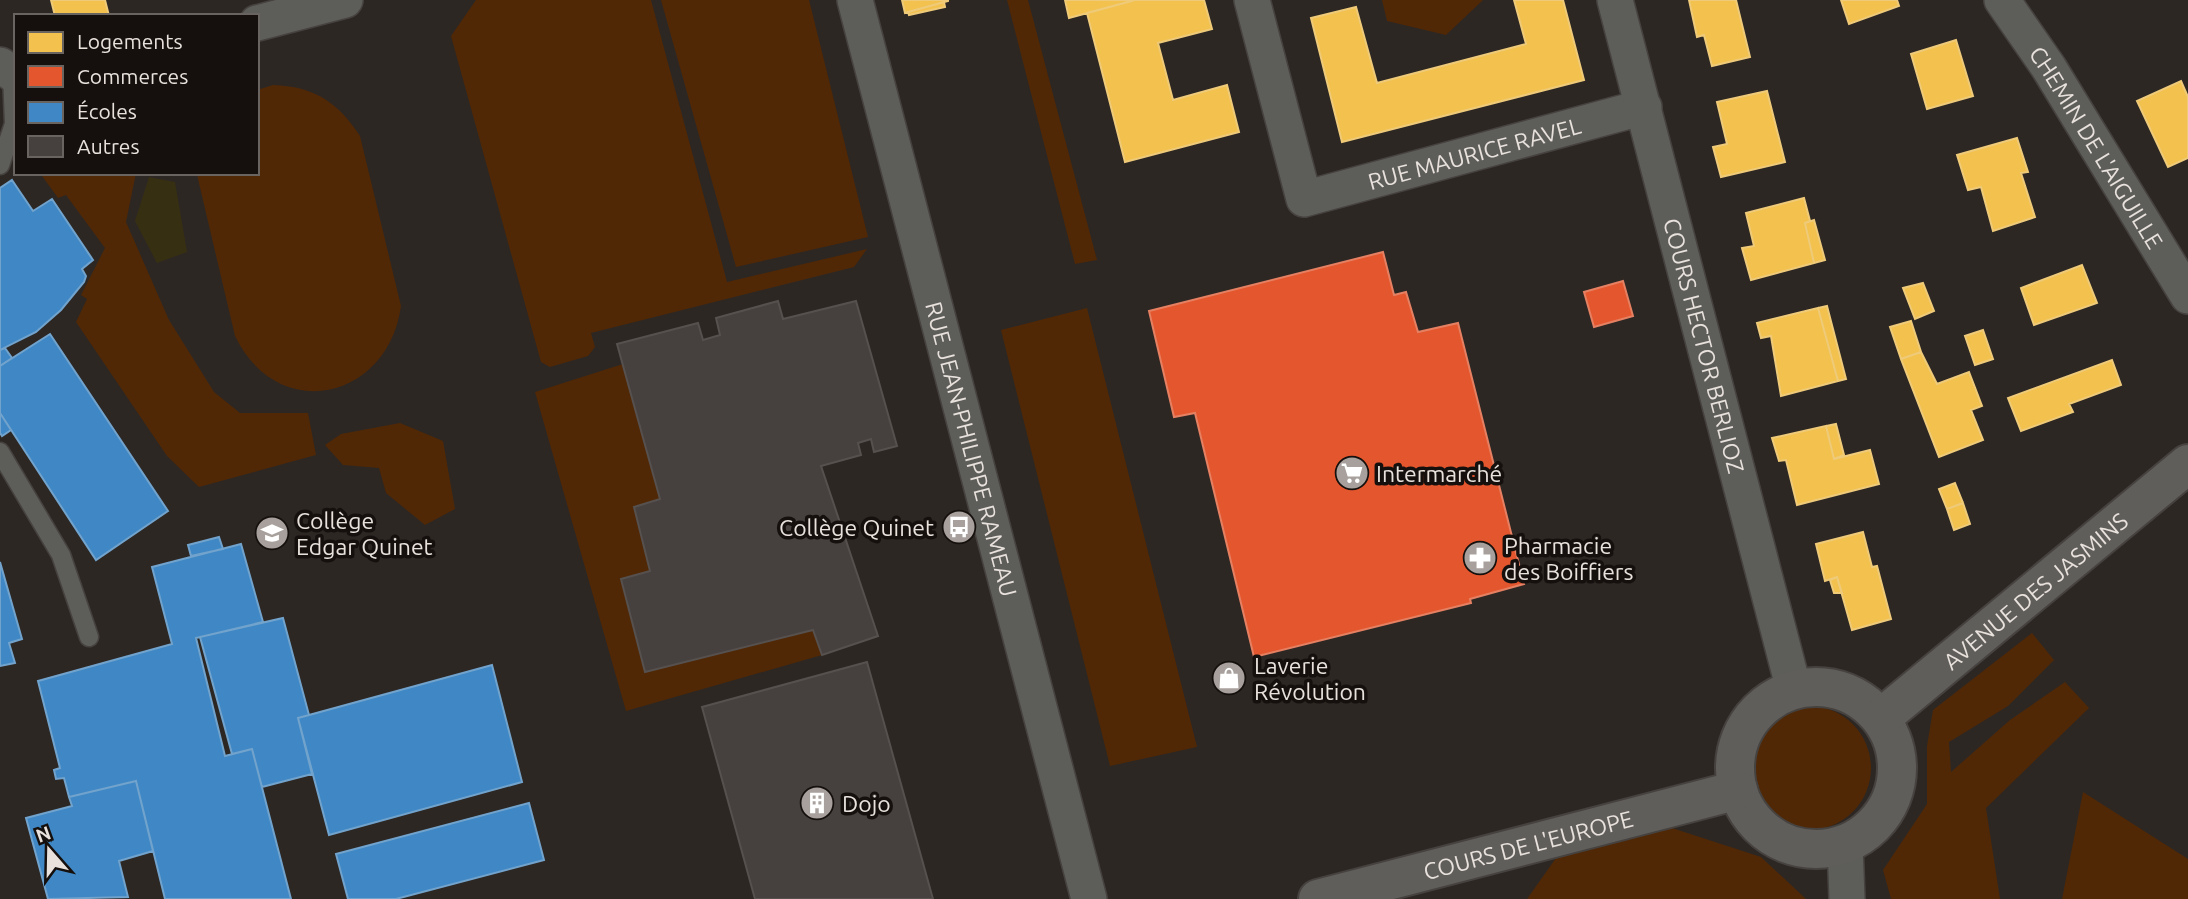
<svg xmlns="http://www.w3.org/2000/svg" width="2188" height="899" font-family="Ubuntu,sans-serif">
<rect width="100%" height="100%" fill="#2d2724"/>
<path fill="#502806" d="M 476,0 L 651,0 L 727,282 L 867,249 L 854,267 L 591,333 L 595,347 L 588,356 L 550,367 L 541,362 L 451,36 Z
M 661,0 L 809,0 L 868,237 L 736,267 Z
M 1007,0 L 1028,0 L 1097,260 L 1075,264 Z
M 1382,0 L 1483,0 L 1446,35 L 1387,21 Z
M 273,85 C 314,86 339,103 360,136 L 401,306 C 388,400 278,425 235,336 L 198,179 L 197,173 L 257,173 L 257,90 Z
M 40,173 L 136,173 L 126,222 L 169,320 L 214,392 L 240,413 L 308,413 L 316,455 L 199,487 L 167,456 L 76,322 L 87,299 L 81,295 L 105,248 L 66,195 L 58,198 Z
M 1087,308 L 1197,747 L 1110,766 L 1001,330 Z
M 623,364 L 660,499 L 634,507 L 650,571 L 621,580 L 645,672 L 813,630 L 822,655 L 626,711 L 535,392 Z
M 400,423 L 443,441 L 455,509 L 425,525 L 386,493 L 379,468 L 343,465 L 325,445 L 341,434 Z
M 2032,633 L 2054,660 L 2008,706 L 1949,742 L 1951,772 L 2010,720 L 2065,682 L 2089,708 L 1986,808 L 2000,899 L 1891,899 L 1883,870 L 1927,804 L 1927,746 L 1933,710 Z
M1747 768a62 62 0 1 1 124 0a62 62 0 1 1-124 0Z
M 2083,792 L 2188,859 L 2188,899 L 2062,899 Z
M 1672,828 L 1761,857 L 1806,899 L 1527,899 L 1556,858 Z"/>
<path fill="#372f12" d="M 149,177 L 175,182 L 187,252 L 157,263 L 135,221 Z"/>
<path fill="#f2c14e" stroke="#efcb79" stroke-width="2" d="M 51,0 L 105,0 L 109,16 L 55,16 Z
M 902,0 L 948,0 L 948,1 L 905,13 Z
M 1065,0 L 1132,0 L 1132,1 L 1069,18 Z
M 1204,0 L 1212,29 L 1158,43 L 1173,100 L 1227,85 L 1239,132 L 1125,162 L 1087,13 L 1135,0 Z
M 1514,0 L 1563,0 L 1584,80 L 1342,142 L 1311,18 L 1356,7 L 1377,83 L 1526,44 Z
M 1689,0 L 1736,0 L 1750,57 L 1712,66 L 1704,35 L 1697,37 Z
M 1841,0 L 1897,0 L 1899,6 L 1849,24 Z
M 944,2 L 945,7 L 909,15 L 908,12 Z
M 1956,40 L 1973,96 L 1927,109 L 1911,54 Z
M 2181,81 L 2188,97 L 2188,158 L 2168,167 L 2137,101 Z
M 1767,91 L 1785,162 L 1721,177 L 1713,147 L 1727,144 L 1717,102 Z
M 2017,138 L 2028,172 L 2021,173 L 2035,217 L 1993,231 L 1981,187 L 1968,190 L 1957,155 Z
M 1804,198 L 1810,221 L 1805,223 L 1814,263 L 1751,280 L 1742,248 L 1754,246 L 1746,213 Z
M 1814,220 L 1825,260 L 1814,263 L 1805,223 Z
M 2082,265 L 2097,303 L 2034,325 L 2021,288 Z
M 1923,283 L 1934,311 L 1915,319 L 1903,288 Z
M 1827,306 L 1846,379 L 1838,381 L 1818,308 Z
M 1818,308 L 1838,381 L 1781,396 L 1771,336 L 1761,338 L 1757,323 Z
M 1911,321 L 1921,352 L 1901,359 L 1890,327 Z
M 1983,330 L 1993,359 L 1975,365 L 1965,336 Z
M 1921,352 L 1937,384 L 1969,372 L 1982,406 L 1971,410 L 1983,440 L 1939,457 L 1901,359 Z
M 2112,360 L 2121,385 L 2069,404 L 2073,412 L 2021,431 L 2008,398 Z
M 1836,424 L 1844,455 L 1834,459 L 1826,426 Z
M 1826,426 L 1834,459 L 1870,450 L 1879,484 L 1797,505 L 1786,460 L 1779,461 L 1772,438 Z
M 1955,483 L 1963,503 L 1947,509 L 1939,489 Z
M 1963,503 L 1970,524 L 1954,530 L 1947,509 Z
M 1863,532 L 1872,567 L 1877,566 L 1891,619 L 1852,630 L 1837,577 L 1825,581 L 1816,544 Z
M 1837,577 L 1842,593 L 1834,593 L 1830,580 Z"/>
<path fill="#e4572e" stroke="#e58062" stroke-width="2" d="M 1383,252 L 1394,295 L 1406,292 L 1418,332 L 1458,323 L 1524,584 L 1470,599 L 1471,603 L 1254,657 L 1195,413 L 1174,417 L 1149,311 Z
M 1623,281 L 1633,316 L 1594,327 L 1584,292 Z"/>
<path fill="#3f88c5" stroke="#72a3cc" stroke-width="2" d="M 12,180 L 33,211 L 52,199 L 93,260 L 82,269 L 86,276 L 84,282 L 61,310 L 36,332 L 0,350 L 0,188 Z
M 50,334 L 168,511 L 96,560 L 0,413 L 0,366 Z
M 5,348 L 12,358 L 0,366 L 0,350 Z
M 0,413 L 11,430 L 2,436 L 0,433 Z
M 219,537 L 223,549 L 191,556 L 188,545 Z
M 241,544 L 263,622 L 196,638 L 225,756 L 252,749 L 291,899 L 165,899 L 136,781 L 69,797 L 64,778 L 56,779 L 54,770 L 60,768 L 38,681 L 172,644 L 152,567 Z
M 0,562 L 22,639 L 9,643 L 15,663 L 0,666 Z
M 283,618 L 309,715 L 298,718 L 312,774 L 262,787 L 252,749 L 232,754 L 200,637 Z
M 492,665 L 522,782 L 329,835 L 298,718 Z
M 136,781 L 153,851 L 119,861 L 128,897 L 48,899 L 26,818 L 72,806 L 69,797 Z
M 529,803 L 544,860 L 396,899 L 348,899 L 336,854 Z"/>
<path fill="#46413f" stroke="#56504e" stroke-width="2" d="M 778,301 L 783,319 L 856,301 L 897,446 L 874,452 L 871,439 L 858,443 L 861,455 L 821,466 L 878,636 L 822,655 L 813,630 L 645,672 L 621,579 L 650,571 L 634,507 L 660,499 L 617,344 L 698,323 L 703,340 L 720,335 L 716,318 Z
M 867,662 L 933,899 L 755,899 L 702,707 Z"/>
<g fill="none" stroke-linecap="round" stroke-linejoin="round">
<defs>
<path id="lane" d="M 0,165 L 14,124 L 12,74
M 0,452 L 61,555 L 89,637"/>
<g id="street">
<path id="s1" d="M 855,0 L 1089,899"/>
<path id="s2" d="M 1252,0 L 1304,199 L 1644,107"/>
<path id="s3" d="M 1615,0 L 1794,690"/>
<path id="s4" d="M 2002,0 L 2049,68 L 2188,296"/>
<path d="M 257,23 L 345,0"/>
<path d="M 0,65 L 16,76"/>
<path d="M 1845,844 L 1847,899"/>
</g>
<g id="secondary">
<circle cx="1816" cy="768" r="81"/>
<path id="s5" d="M 1881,718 L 2188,464"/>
<path id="s6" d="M 1318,899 L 1738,790"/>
</g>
</defs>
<use href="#lane" stroke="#46423f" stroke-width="21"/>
<use href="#street" stroke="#46423f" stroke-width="38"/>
<use href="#secondary" stroke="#46423f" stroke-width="42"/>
<use href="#lane" stroke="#5d5d5a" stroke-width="18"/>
<use href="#street" stroke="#5d5d5a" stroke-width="35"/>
<use href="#secondary" stroke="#605e5b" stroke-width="38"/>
</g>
<defs>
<symbol id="supermarket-disc" viewBox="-11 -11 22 22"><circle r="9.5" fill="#a7a09c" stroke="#15100d"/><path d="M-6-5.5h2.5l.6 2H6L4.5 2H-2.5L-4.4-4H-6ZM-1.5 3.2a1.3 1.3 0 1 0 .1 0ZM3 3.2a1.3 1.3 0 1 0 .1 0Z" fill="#fff"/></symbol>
<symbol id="bus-disc" viewBox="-11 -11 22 22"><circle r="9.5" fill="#a7a09c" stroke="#15100d"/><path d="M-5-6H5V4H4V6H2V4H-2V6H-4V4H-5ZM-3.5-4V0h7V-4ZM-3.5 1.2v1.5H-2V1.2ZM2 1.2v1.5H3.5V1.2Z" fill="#fff"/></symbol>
<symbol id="school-disc" viewBox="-11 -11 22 22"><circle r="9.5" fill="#a7a09c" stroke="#15100d"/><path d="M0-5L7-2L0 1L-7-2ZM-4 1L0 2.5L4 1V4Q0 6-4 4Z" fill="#fff"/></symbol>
<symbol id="pharmacy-disc" viewBox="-11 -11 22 22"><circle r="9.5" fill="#a7a09c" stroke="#15100d"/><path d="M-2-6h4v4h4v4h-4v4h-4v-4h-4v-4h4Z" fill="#fff"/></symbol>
<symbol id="shop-disc" viewBox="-11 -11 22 22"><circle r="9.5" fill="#a7a09c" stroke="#15100d"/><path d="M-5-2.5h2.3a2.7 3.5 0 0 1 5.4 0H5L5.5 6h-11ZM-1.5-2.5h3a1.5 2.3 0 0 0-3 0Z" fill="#fff"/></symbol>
<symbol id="building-disc" viewBox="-11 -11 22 22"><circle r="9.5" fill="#a7a09c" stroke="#15100d"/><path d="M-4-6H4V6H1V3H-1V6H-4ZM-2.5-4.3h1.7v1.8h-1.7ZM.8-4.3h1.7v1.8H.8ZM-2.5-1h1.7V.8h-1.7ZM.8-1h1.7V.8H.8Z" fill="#fff"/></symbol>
</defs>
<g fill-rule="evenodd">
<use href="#supermarket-disc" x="1333" y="454" width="38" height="38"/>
<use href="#bus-disc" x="940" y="508" width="38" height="38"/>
<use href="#school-disc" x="253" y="514" width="38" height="38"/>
<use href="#pharmacy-disc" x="1461" y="539" width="38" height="38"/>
<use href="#shop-disc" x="1210" y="659" width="38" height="38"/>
<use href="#building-disc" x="798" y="784" width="38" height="38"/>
</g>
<g text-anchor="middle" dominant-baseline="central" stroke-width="7" stroke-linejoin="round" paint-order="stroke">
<g font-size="23" fill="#e8e1dc" stroke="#15100d">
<text stroke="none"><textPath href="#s4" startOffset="175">CHEMIN DE L'AIGUILLE</textPath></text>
<text stroke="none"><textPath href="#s2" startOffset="382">RUE MAURICE RAVEL</textPath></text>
<text stroke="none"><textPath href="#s3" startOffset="357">COURS HECTOR BERLIOZ</textPath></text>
<text stroke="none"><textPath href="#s1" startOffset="464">RUE JEAN-PHILIPPE RAMEAU</textPath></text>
<text stroke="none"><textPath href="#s5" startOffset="200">AVENUE DES JASMINS</textPath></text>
<text stroke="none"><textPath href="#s6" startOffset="217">COURS DE L'EUROPE</textPath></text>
</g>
<g font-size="23" fill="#e8e1dc" stroke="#15100d" text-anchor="start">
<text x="1376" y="473">Intermarché</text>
<text x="296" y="520">Collège<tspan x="296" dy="26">Edgar Quinet</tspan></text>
<text x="934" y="527" text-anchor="end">Collège Quinet</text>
<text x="1504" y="545">Pharmacie<tspan x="1504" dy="26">des Boiffiers</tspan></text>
<text x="1254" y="665">Laverie<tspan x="1254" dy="26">Révolution</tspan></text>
<text x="842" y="803">Dojo</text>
</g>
</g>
<rect x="14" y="14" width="245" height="161" fill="#15100d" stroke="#696460" stroke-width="2"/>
<rect x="28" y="32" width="35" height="21" fill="#f2c14e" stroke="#696460" stroke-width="2"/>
<text x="77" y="49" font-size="21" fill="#e8e1dc">Logements</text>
<rect x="28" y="66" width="35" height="21" fill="#e4572e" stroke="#696460" stroke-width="2"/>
<text x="77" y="84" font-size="21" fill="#e8e1dc">Commerces</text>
<rect x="28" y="102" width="35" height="21" fill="#3f88c5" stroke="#696460" stroke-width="2"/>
<text x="77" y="119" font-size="21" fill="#e8e1dc">Écoles</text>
<rect x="28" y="136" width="35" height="21" fill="#46413f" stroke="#696460" stroke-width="2"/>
<text x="77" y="154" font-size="21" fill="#e8e1dc">Autres</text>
<g transform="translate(49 850) rotate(340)" stroke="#15100d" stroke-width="5" paint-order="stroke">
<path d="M0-5L12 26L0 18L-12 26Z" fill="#e8e1dc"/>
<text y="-10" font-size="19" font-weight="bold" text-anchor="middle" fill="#e8e1dc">N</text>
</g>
</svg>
